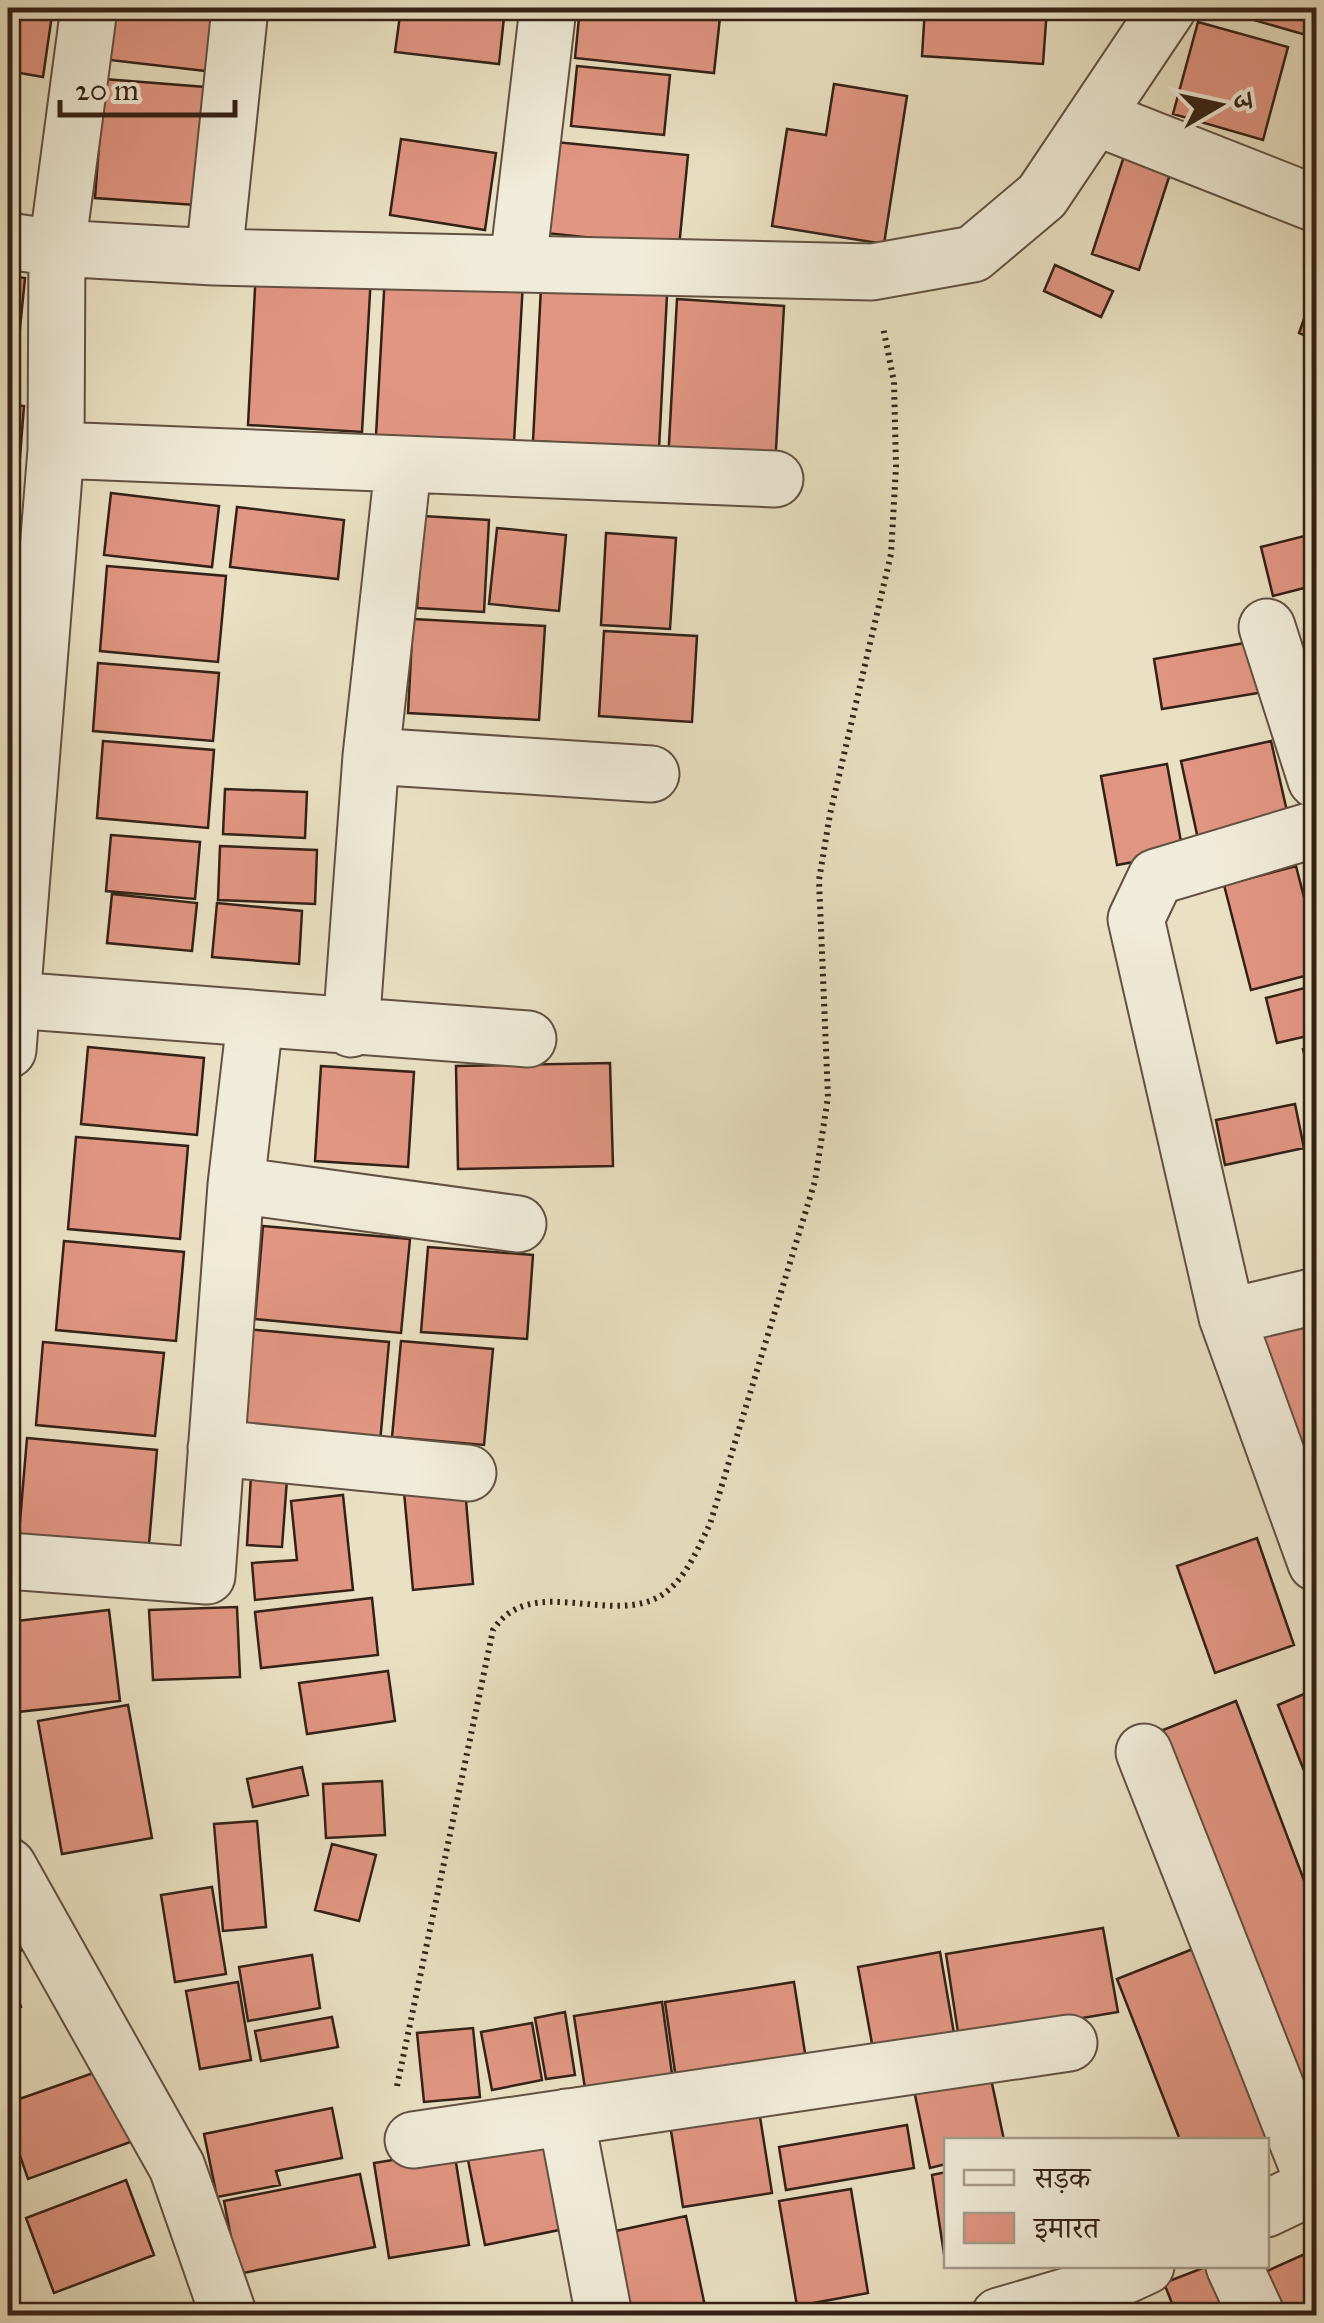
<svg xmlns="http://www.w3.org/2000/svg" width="1324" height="2323" font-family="'IM FELL Great Primer','Noto Serif Devanagari',serif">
<rect width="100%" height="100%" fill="#eae1c4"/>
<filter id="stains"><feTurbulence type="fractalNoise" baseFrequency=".002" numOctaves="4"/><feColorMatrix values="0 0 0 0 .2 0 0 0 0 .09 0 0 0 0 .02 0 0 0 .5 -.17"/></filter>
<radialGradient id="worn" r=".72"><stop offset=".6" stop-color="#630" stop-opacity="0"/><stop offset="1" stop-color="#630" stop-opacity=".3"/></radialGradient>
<path fill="#e19683" stroke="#342116" stroke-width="2.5" d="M 8,8 L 53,8 L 43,77 L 8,71 Z
M 107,8 L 239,8 L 232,74 L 101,59 Z
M 401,8 L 505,8 L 499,64 L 395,52 Z
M 580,8 L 721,8 L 714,73 L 575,58 Z
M 925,8 L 1047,8 L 1043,64 L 922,56 Z
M 1216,9 L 1216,8 L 1313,8 L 1306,35 Z
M 1198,22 L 1288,47 L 1263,140 L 1173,114 Z
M 577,66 L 670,75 L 664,135 L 571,126 Z
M 104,79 L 218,88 L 210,206 L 95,198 Z
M 834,84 L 907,96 L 884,244 L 772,226 L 787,129 L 826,135 Z
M 401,139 L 496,153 L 485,230 L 390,215 Z
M 545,141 L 688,155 L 679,247 L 536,232 Z
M 1124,156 L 1171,171 L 1139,270 L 1092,254 Z
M 1055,265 L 1113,291 L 1101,317 L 1044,291 Z
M 256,269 L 371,276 L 362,432 L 248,425 Z
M 385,274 L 523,282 L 514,442 L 376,435 Z
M 8,276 L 25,278 L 18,348 L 8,347 Z
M 1316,285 L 1316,340 L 1299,333 Z
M 541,287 L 667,295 L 659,449 L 533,441 Z
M 677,299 L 784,306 L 775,467 L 668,461 Z
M 8,404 L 24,406 L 20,457 L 8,456 Z
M 111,493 L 219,506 L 212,567 L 104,555 Z
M 237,507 L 344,520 L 338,579 L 230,567 Z
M 423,516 L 489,520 L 484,612 L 417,608 Z
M 497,528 L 566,535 L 559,611 L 489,604 Z
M 606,533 L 676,538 L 670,629 L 601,625 Z
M 1316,533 L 1316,585 L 1273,596 L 1261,547 Z
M 107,566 L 226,576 L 218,662 L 100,651 Z
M 413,619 L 545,626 L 539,720 L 408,713 Z
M 604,631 L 697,636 L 692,722 L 599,716 Z
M 1256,641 L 1264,692 L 1162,709 L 1154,659 Z
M 98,663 L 219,673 L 213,741 L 93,731 Z
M 103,741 L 214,750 L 208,828 L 97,818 Z
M 1271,741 L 1289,820 L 1198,839 L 1181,761 Z
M 1167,764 L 1183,853 L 1117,865 L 1101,776 Z
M 225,789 L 307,792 L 305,838 L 223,834 Z
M 111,835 L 200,842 L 195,899 L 106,891 Z
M 220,846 L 317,850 L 315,904 L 218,900 Z
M 1296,866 L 1316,944 L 1316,973 L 1251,990 L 1224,885 Z
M 112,894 L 197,903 L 192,951 L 107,943 Z
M 217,903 L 302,911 L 299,964 L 212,957 Z
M 1316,985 L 1316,1034 L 1277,1043 L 1266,998 Z
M 1316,1045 L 1316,1102 L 1303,1049 Z
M 88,1047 L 204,1058 L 197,1135 L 81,1124 Z
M 610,1063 L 613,1166 L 458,1169 L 456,1066 Z
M 321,1066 L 414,1072 L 408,1167 L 315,1161 Z
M 1295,1104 L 1304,1148 L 1225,1165 L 1216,1120 Z
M 76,1137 L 188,1146 L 180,1239 L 68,1229 Z
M 263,1226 L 410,1239 L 401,1333 L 255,1319 Z
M 64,1241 L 184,1252 L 176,1341 L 56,1330 Z
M 428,1247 L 533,1255 L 527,1339 L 421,1332 Z
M 1316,1312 L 1316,1498 L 1256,1329 Z
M 245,1329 L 389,1342 L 380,1443 L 237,1431 Z
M 401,1341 L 493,1349 L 484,1445 L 392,1437 Z
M 43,1342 L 164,1353 L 155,1436 L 36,1425 Z
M 27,1438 L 157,1450 L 148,1556 L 18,1545 Z
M 251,1475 L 287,1479 L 282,1547 L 247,1545 Z
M 464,1476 L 473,1584 L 413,1590 L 403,1481 Z
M 343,1495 L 353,1590 L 255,1600 L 252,1563 L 297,1560 L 291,1501 Z
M 1257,1538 L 1294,1645 L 1215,1673 L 1177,1566 Z
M 372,1598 L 378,1655 L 261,1668 L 255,1612 Z
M 237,1607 L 240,1677 L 153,1680 L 149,1610 Z
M 109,1610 L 120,1701 L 17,1712 L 8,1622 Z
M 388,1671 L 395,1721 L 307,1734 L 299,1683 Z
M 1316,1689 L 1316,1801 L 1278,1705 Z
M 1236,1701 L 1316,1912 L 1315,2127 L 1163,1730 Z
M 128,1705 L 152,1838 L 62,1854 L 38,1721 Z
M 302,1767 L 308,1795 L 253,1807 L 247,1779 Z
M 382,1781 L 385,1835 L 326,1838 L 323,1784 Z
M 257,1821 L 266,1927 L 223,1931 L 214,1824 Z
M 332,1844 L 376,1855 L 359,1921 L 315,1910 Z
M 212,1887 L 226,1974 L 175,1982 L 161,1895 Z
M 8,1899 L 30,1948 L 8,1954 Z
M 1103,1928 L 1118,2012 L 959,2039 L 946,1954 Z
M 1203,1945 L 1277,2136 L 1264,2140 L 1180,2140 L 1117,1979 Z
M 940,1952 L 956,2045 L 875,2060 L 858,1967 Z
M 312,1955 L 320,2008 L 248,2021 L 239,1967 Z
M 9,1967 L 21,2007 L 8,2011 L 8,1968 Z
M 238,1982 L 251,2060 L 200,2069 L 186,1991 Z
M 794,1982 L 807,2066 L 677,2086 L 665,2002 Z
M 662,2002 L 673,2081 L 586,2095 L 574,2016 Z
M 565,2012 L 575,2075 L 546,2079 L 535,2018 Z
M 332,2017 L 338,2047 L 261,2061 L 255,2031 Z
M 532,2023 L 542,2080 L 492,2090 L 481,2032 Z
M 473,2028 L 480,2097 L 424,2102 L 417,2033 Z
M 110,2067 L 136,2140 L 28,2179 L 8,2121 L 8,2103 Z
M 990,2074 L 1004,2140 L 946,2140 L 946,2164 L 930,2168 L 914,2090 Z
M 758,2104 L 772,2193 L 683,2207 L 669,2118 Z
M 332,2108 L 342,2158 L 276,2171 L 280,2185 L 217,2197 L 204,2134 Z
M 907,2125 L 914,2168 L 786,2190 L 779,2147 Z
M 559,2132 L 579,2226 L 485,2245 L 466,2150 Z
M 454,2150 L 469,2245 L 389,2258 L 374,2163 Z
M 946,2172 L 946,2266 L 953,2266 L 946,2267 L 932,2175 Z
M 360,2174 L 375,2247 L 238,2274 L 224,2201 Z
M 126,2180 L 154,2255 L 54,2293 L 26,2218 Z
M 851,2189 L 868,2293 L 797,2306 L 779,2201 Z
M 686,2216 L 707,2316 L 613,2316 L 597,2235 Z
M 1316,2249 L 1316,2316 L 1273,2316 L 1256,2276 Z
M 1208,2266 L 1240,2316 L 1177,2316 L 1164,2283 Z"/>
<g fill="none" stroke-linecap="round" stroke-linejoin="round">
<defs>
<path id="street" d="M 1095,117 L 1316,204
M 8,241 L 57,248 L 214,257 L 872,272 L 973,254 L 1042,196 L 1168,8
M 214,257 L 240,8
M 518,263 L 548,8
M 56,450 L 775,479
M 1267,627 L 1316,780
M 371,756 L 651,774
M 1316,829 L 1156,877 L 1136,919 L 1227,1317 L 1316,1563
M 13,1000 L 528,1039
M 351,1029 L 371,756 L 403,468
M 8,1050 L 56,450 L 57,248 L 89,8
M 236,1185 L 518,1224
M 1227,1317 L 1316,1296
M 216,1448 L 468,1473
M 8,1561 L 207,1576 L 236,1185 L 255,1021
M 1144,1752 L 1315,2186
M 8,1866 L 177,2167 L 229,2316
M 566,2117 L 604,2316
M 413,2140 L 1069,2043
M 1266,2209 L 1316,2185
M 1234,2266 L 1257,2316
M 999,2316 L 1105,2285 L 1146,2266"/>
</defs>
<use href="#street" stroke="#625142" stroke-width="59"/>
<path stroke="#342116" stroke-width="6" stroke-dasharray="2.5 5" stroke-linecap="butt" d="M 397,2086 L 493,1630 C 531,1572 610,1627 662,1595 C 686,1579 698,1548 710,1524 L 815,1181 L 828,1097 L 819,880 L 830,814 L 891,554 L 896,467 L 894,382 L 883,327"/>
<use href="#street" stroke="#f1ecd9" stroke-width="55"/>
</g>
<rect width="1324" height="2323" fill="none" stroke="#eae1c4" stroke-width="40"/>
<rect x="10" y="10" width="1304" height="2303" fill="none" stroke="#342116" stroke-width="5"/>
<rect x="20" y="20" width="1284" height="2283" fill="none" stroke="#342116" stroke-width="2.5"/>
<rect x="944" y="2138" width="325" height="130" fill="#f1ecd9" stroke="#a59b8b" stroke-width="2.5"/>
<rect x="964" y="2170" width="50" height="15" fill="#f1ecd9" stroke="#a59b8b" stroke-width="2.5"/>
<text x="1034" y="2188" font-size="30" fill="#342116">सड़क</text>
<rect x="964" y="2213" width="50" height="30" fill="#e19683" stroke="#a59b8b" stroke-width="2.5"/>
<text x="1034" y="2238" font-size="30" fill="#342116">इमारत</text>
<g transform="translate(1219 105) rotate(81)" stroke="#f1ecd9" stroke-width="8" paint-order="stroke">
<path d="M0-8L18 38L0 25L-18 38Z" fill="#342116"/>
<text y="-15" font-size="28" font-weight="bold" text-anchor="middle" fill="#342116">उ</text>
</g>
<path d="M60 100v15h175v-15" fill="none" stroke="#342116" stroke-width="5"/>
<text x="75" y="100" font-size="30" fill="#342116" stroke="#f1ecd9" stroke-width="8" paint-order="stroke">20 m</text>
<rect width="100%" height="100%" filter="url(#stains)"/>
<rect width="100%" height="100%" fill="url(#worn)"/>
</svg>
